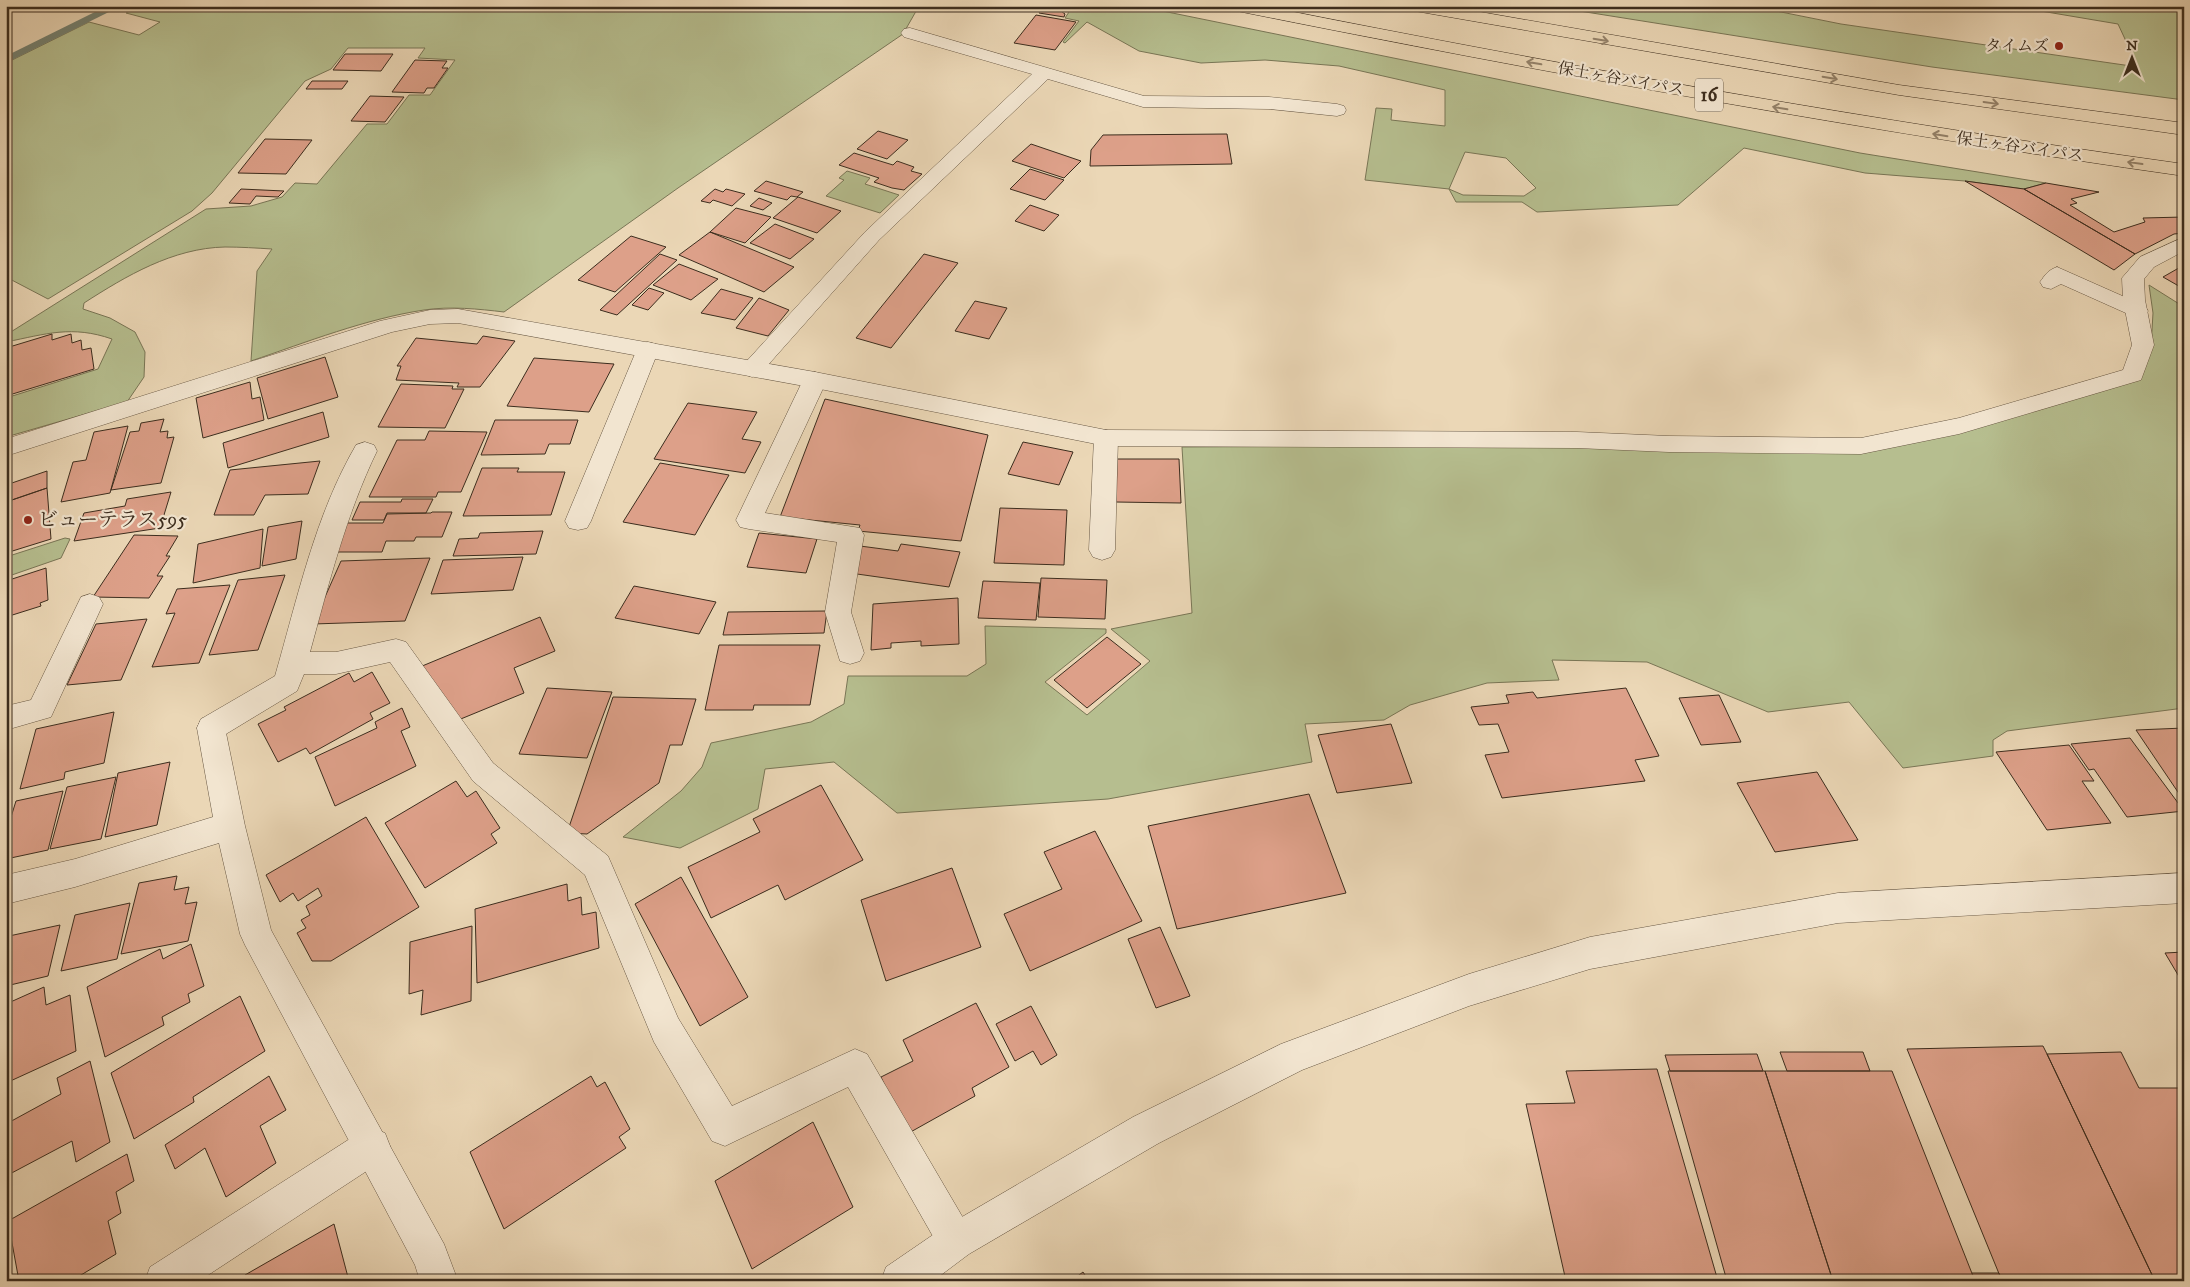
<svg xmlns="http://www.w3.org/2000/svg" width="2190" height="1287" font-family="'IM FELL DW Pica','Noto Serif JP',serif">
<rect width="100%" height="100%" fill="#ebd7b6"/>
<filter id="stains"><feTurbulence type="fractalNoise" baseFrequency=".004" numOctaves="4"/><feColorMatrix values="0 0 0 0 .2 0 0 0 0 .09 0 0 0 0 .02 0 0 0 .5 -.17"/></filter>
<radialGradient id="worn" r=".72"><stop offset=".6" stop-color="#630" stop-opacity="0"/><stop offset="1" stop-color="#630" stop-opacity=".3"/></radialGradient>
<path fill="#b6be8f" stroke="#797656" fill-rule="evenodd" d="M 139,6 L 919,6 L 903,34 L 678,188 L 504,312 C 479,309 450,306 424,310 C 365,319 307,342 251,361 L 257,271 L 272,249 C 256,248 241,247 225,247 C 173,248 126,276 84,303 L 83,309 L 110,318 L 135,332 L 145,352 L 144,377 L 127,402 L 6,437 L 6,398 L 98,369 L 112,339 C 72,325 46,334 6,342 L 6,335 L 206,209 L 251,206 L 282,197 L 295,183 L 317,184 L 367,124 L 387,124 L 409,95 L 430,95 L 455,60 L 418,58 L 425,48 L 348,48 L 331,69 L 305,81 L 212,193 L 192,211 L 48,299 L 6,277 L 6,63 L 89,22 L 139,35 L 160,22 L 126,13 Z
M 1059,6 L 1138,6 L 1860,153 L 2046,183 L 2024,189 L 1965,181 L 1865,173 L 1744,148 L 1678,205 L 1537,212 L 1522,202 L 1456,202 L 1449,189 L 1365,180 L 1376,108 L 1392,109 L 1391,120 L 1445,126 L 1445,90 L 1339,66 L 1265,60 L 1201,63 L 1139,51 L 1087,22 L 1065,43 L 1063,42 L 1079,21 L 1065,18 L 1069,12 ZM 1465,152 L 1506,158 L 1536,188 L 1524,196 L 1463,195 L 1449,189 Z
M 1548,6 L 1751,6 L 1841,24 L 2138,67 L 2118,24 L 2011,6 L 2184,6 L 2184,100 L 1932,67 Z
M 847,171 L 870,178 L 865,184 L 899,195 L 880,213 L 826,196 L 844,180 L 839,178 Z
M 2149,285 L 2184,307 L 2184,708 L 2007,731 L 1993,740 L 1993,756 L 1903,768 L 1849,702 L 1768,712 L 1647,662 L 1552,660 L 1559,680 L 1487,683 L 1410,705 L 1384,720 L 1305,724 L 1312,762 L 1108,799 L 897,813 L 834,762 L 765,769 L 758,809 L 680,848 L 623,837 L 681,791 L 702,767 L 711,743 L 811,722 L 844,704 L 848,676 L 967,676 L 986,664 L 985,626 L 1106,629 L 1106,633 L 1045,682 L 1087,715 L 1150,661 L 1111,629 L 1192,613 L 1182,447 L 1576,445 L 1869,451 L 2136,379 L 2151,347 L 2153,313 Z
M 65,538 L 70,539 L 61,558 L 6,577 L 6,557 Z"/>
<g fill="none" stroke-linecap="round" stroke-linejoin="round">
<path fill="#748273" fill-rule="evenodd" d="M 107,6 L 121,6 L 6,63 L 6,56 Z"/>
</g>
<path fill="#dda089" stroke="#3c2d1e" d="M 1043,7 L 1058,9 L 1065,14 L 1064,17 L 1039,13 Z
M 1036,15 L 1076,22 L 1055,50 L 1014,43 Z
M 345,54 L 393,54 L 381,71 L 333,70 Z
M 415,60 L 447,61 L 442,68 L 448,68 L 434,88 L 427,88 L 424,93 L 392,92 Z
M 312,81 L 348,81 L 342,89 L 306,89 Z
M 370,96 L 404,97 L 385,122 L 351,121 Z
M 878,131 L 908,140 L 887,159 L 857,149 Z
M 1227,134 L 1232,164 L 1090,166 L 1091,150 L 1103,135 Z
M 265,139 L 312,140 L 286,174 L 238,173 Z
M 1031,144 L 1081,161 L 1064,178 L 1012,161 Z
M 854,153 L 893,165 L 897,161 L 914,167 L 911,171 L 922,174 L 904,190 L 892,188 L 874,182 L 879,178 L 839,165 Z
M 1030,169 L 1064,180 L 1045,200 L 1010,189 Z
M 766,181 L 803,192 L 797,197 L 791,196 L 787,200 L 754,191 Z
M 1965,181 L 2024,189 L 2135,254 L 2114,270 Z
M 2046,183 L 2099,192 L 2071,199 L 2077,203 L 2070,205 L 2114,232 L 2145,222 L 2143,218 L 2184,217 L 2184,233 L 2174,234 L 2135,254 L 2024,189 Z
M 241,189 L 284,191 L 278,197 L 256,196 L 250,204 L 229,203 Z
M 715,189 L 723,192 L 726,189 L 745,194 L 732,206 L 713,200 L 710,203 L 701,201 Z
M 798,197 L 841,211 L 817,233 L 773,218 Z
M 759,198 L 772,203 L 763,210 L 750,206 Z
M 1030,205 L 1059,215 L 1044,231 L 1015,221 Z
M 736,208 L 771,217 L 745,243 L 710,232 Z
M 775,224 L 814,239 L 790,259 L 750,243 Z
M 710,232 L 794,267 L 764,292 L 679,255 Z
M 631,236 L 666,247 L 615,292 L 578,280 Z
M 660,254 L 677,260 L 617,315 L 600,310 Z
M 924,254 L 958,263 L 891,348 L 856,338 Z
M 679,264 L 718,279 L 691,300 L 653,285 Z
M 2184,265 L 2184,289 L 2163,277 Z
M 649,288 L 664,293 L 648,310 L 632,305 Z
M 721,289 L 753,298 L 735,320 L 701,313 Z
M 759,298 L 789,310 L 768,336 L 736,328 Z
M 975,301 L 1007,308 L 989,339 L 955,331 Z
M 52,334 L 52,340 L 71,334 L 72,343 L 81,340 L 82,350 L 91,348 L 94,369 L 6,396 L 6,348 Z
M 483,336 L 515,341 L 480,387 L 457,387 L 459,383 L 396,380 L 401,366 L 397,366 L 416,338 L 477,344 Z
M 325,357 L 338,397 L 268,419 L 257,378 Z
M 534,358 L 614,364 L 589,412 L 507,406 Z
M 250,382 L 252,399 L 260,397 L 264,420 L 203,438 L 196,398 Z
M 401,384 L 453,386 L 452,389 L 464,389 L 445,428 L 378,427 Z
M 825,399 L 988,435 L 961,541 L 858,531 L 860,525 L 780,517 Z
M 688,403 L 757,412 L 742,439 L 761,442 L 745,473 L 654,459 Z
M 323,412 L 329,437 L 228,468 L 223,443 Z
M 164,419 L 160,432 L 168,431 L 167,438 L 174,437 L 161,483 L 111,490 L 130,432 L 139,431 L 141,423 Z
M 495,420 L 578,420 L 570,444 L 549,444 L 545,454 L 481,455 Z
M 128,426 L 110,493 L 61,502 L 73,462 L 86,460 L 94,432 Z
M 429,431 L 487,432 L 461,492 L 438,492 L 436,497 L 369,497 L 397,440 L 425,440 Z
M 1023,442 L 1073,452 L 1059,485 L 1008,474 Z
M 1117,459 L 1179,459 L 1181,503 L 1116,502 Z
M 320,461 L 308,494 L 265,495 L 254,515 L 214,515 L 230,470 Z
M 660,463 L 729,475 L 695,535 L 623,522 Z
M 482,468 L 519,468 L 517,472 L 565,472 L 551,515 L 463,516 Z
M 47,471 L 47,488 L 6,502 L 6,485 Z
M 47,488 L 51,539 L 6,553 L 6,502 Z
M 171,492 L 160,528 L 74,541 L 84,513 L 125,506 L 127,499 Z
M 402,499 L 433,499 L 426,513 L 387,513 L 384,520 L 352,520 L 360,502 L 401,502 Z
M 1000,508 L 1067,510 L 1064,565 L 994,563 Z
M 432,512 L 452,512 L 442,537 L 416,537 L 414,541 L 386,541 L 382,552 L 332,552 L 347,523 L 383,523 L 387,514 L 431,513 Z
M 302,521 L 296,559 L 262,566 L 268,527 Z
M 263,529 L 260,568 L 193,583 L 198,544 Z
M 543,531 L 536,554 L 453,556 L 459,539 L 478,538 L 480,533 Z
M 759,533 L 817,539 L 806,573 L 747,567 Z
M 134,535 L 178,536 L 166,556 L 170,556 L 157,576 L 163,576 L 149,598 L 93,597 Z
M 901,544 L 960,552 L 949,587 L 850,573 L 860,546 L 898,551 Z
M 523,557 L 513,590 L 431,594 L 443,560 Z
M 430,558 L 405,621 L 313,624 L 341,561 Z
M 46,568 L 48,600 L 40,603 L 41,606 L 6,617 L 6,581 Z
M 285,575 L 258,650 L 209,655 L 238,580 Z
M 1041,578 L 1107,580 L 1105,619 L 1038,617 Z
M 983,581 L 1040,583 L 1036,620 L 978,618 Z
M 230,585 L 199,663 L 152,667 L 175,613 L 166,614 L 177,589 Z
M 634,586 L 716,602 L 699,634 L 615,618 Z
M 958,598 L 959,644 L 921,646 L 921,641 L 891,643 L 891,648 L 871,650 L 873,604 Z
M 827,611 L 824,633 L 723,635 L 728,612 Z
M 540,617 L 555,651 L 514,668 L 524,693 L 451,723 L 415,669 Z
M 147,619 L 121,680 L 67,685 L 96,624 Z
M 1107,637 L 1141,664 L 1087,708 L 1054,680 Z
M 719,645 L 820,645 L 810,705 L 754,705 L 753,710 L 705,710 Z
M 372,672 L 390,703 L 370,713 L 373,719 L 310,754 L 306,748 L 278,762 L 258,724 L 286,710 L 284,707 L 349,673 L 354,682 Z
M 547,688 L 612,692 L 587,758 L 519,754 Z
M 1626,688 L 1659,756 L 1635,760 L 1645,781 L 1502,798 L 1485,755 L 1509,752 L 1498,724 L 1479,725 L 1471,707 L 1509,703 L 1506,695 L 1533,692 L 1537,698 Z
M 1719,695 L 1741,742 L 1701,745 L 1679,698 Z
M 613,697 L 696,699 L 682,745 L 670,745 L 659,783 L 587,834 L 567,833 Z
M 402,708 L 410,727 L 401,731 L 416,766 L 335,806 L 315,757 L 377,728 L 375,722 Z
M 114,712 L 104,763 L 65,772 L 64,779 L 20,789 L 36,729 Z
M 1391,724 L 1412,783 L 1337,793 L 1318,735 Z
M 2184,728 L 2184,801 L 2136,730 Z
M 2130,738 L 2184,811 L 2127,817 L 2094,769 L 2089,770 L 2071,744 Z
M 2069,745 L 2094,781 L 2082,781 L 2111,823 L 2047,830 L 1996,752 Z
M 170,762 L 157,825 L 105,837 L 118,773 Z
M 1817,772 L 1858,840 L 1775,852 L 1737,783 Z
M 116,777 L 101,839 L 50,849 L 67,787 Z
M 456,781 L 467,797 L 476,791 L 500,828 L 491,834 L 497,843 L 425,888 L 385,823 Z
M 821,785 L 863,860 L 785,900 L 778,885 L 711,918 L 688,867 L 760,832 L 753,819 Z
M 63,791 L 48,850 L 6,859 L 6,833 L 16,801 Z
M 1309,794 L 1346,893 L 1177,929 L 1148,826 Z
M 366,817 L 419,907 L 331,961 L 312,961 L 297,933 L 306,928 L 301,920 L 310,915 L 306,906 L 322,896 L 318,888 L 298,901 L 293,893 L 280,902 L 266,875 Z
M 1095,831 L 1142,921 L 1030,971 L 1004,914 L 1062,889 L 1044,852 Z
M 952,868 L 981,947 L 886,981 L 861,900 Z
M 177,876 L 174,890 L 189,887 L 185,904 L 197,902 L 188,941 L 121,954 L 139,883 Z
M 681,877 L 748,997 L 700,1026 L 635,904 Z
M 567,884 L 568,901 L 581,897 L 582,915 L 596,912 L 599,948 L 477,983 L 475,909 Z
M 130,903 L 117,959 L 61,971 L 75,915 Z
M 60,925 L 48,976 L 6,986 L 6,949 L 9,936 Z
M 472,926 L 471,1001 L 421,1015 L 423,990 L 409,994 L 410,942 Z
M 1160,927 L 1190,996 L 1156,1008 L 1128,939 Z
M 191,944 L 204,986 L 188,994 L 190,1002 L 162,1017 L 164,1025 L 105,1057 L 87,987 L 160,949 L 163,959 Z
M 2184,952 L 2184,985 L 2165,953 Z
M 44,987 L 46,1005 L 70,995 L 76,1051 L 6,1083 L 6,1004 Z
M 240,996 L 265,1051 L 193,1097 L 194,1102 L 134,1139 L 111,1073 Z
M 976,1003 L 1009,1067 L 972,1088 L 975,1096 L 907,1134 L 881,1077 L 913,1061 L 903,1040 Z
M 1031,1006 L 1057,1055 L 1041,1065 L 1033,1051 L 1015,1061 L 996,1024 Z
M 2043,1046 L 2047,1054 L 2155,1281 L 2002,1281 L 1907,1049 Z
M 1780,1052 L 1863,1052 L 1870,1071 L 1787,1071 Z
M 2121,1052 L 2139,1088 L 2184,1088 L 2184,1281 L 2155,1281 L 2047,1054 Z
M 1757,1054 L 1763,1071 L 1670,1071 L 1665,1055 Z
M 90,1061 L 110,1142 L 76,1162 L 72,1141 L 6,1176 L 6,1124 L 61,1094 L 57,1078 Z
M 1657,1069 L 1718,1281 L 1566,1281 L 1526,1104 L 1575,1103 L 1566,1071 Z
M 1668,1071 L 1765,1071 L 1833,1281 L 1727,1281 Z
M 1765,1071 L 1892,1071 L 1975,1281 L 1833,1281 Z
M 269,1076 L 286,1110 L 260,1126 L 276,1163 L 226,1197 L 205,1148 L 175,1169 L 165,1145 Z
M 591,1076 L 597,1087 L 605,1082 L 630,1129 L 619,1137 L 626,1148 L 504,1229 L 470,1152 Z
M 813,1122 L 853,1207 L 752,1269 L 715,1181 Z
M 127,1154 L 134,1181 L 116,1192 L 121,1213 L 108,1221 L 116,1254 L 71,1281 L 19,1281 L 8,1221 Z
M 334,1224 L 349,1281 L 246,1281 L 245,1275 Z
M 1083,1272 L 1089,1281 L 1071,1281 Z
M 1972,1273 L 1999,1273 L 2002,1281 L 1975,1281 Z"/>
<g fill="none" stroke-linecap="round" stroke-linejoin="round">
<defs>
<path id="service" d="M 910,28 L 1144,96 L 1269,97 L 1337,104 L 1344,106 L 1346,110 L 1344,114 L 1337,116 L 1269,109 L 1143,107 L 1048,79 L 879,240 L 760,374 L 752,377 L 744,374 L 741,369 L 744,364 L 865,232 L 1032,74 L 904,37 L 901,33 L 904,29 Z
M 2057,267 L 2145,306 L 2148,311 L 2145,316 L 2137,318 L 2061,284 L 2051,289 L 2043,287 L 2040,282 C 2045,275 2048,270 2057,267 Z
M 648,342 L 656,344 L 659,349 L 591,521 L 587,528 L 578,530 L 569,528 L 565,521 L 637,349 L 640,344 Z
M 815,372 L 823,375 L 827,380 L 765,513 L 860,528 L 864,535 L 851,612 L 864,653 L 860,661 L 850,664 L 840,661 L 825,612 L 837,542 L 749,529 L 740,527 L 736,520 L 803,380 L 807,375 Z
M 1106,430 L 1114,432 L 1118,438 L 1115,550 L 1111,557 L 1102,560 L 1093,557 L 1089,550 L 1094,438 L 1098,432 Z
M 365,442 L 374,445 L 377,451 C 346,515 329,583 310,652 L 336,652 L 396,639 L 406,642 L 493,763 L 608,856 L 678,1018 L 732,1106 L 855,1049 L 867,1054 L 969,1228 L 975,1241 L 969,1254 L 956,1260 L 943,1254 L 848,1087 L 725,1146 L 712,1141 L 654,1042 L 585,875 L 473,781 L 390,662 L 336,674 L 304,674 L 297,691 L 221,737 L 211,740 L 201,737 L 197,728 L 201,719 L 275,676 C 297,600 315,515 356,445 Z
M 372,1128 L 385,1133 L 390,1146 L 385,1159 L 199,1281 L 145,1281 L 150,1267 L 359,1133 Z"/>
<path id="minor" d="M 2184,237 L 2184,251 L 2154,267 L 2144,279 L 2145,300 L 2154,345 L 2141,380 L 1959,434 L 1861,454 L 1669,452 L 1577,448 L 1106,446 L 815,388 L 458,323 L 430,324 L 392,332 L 6,456 L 6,439 L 380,321 L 430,310 L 458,309 L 815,372 L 1106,430 L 1577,432 L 1669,436 L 1861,438 L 1959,418 L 2123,370 L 2132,345 L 2123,300 L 2122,278 L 2140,257 Z
M 90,594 L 99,597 L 103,604 L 51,717 L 6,730 L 6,706 L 31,700 L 81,597 Z
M 211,716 L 221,719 L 225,728 L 245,826 L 271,930 L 444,1244 L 458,1281 L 420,1281 L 415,1265 L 245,945 L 240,934 L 219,843 L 75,887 L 6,904 L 6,875 L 75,859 L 213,817 L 197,728 L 201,719 Z"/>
<path id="tertiary" d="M 2184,873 L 2184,903 L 1838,923 L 1590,969 L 1469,1006 L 1302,1070 L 1159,1143 L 969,1254 L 933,1281 L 881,1281 L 886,1267 L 943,1228 L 1133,1117 L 1281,1044 L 1469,974 L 1590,937 L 1838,893 Z"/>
<path id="motorway" d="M 1229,6 L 1264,6 C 1569,67 1875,121 2184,164 L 2184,176 C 1866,131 1551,74 1237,11 Z
M 1407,6 L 1446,6 L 1899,85 L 2184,123 L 2184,135 L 1899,95 L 1415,11 Z"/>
</defs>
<use href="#service" stroke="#685844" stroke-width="1"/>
<use href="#minor" stroke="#685844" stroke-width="1"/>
<use href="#tertiary" stroke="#685844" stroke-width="1"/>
<use href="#motorway" stroke="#3c2d1e" stroke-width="1"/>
<use href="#service" fill="#f2e5d0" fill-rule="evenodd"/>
<use href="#minor" fill="#f2e5d0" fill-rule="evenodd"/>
<use href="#tertiary" fill="#f2e5d0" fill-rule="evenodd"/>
<use href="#motorway" fill="#ebd7b6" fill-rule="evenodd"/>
</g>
<defs><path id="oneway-shaft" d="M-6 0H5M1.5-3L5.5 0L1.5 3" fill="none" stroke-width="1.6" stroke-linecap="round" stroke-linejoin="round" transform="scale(1.25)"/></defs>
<g stroke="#94826a">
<use href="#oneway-shaft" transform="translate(1601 40) rotate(10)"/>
<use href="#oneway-shaft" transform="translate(1534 63) rotate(-170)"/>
<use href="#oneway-shaft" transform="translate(1830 78) rotate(10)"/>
<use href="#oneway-shaft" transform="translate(1991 103) rotate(8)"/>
<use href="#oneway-shaft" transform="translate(1780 108) rotate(-170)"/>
<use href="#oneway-shaft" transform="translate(1940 135) rotate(-171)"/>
<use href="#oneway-shaft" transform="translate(2135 163) rotate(-172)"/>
</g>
<g fill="#8f2418" stroke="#f2e5d0" stroke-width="2">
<circle cx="2059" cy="46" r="5"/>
<circle cx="28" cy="520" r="5"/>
</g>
<g text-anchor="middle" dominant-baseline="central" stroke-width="4.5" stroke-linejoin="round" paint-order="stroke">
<g font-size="16" fill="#3c2d1e" stroke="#f2e5d0" text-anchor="end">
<text x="2049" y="46">タイムズ</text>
</g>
<g font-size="16" fill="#3c2d1e" stroke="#f2e5d0">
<text transform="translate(1621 79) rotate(10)">保土ヶ谷バイパス</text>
<text transform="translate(2020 147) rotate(8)">保土ヶ谷バイパス</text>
</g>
<rect fill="#f2e5d0" stroke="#736453" stroke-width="1" x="1695" y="78.5" width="28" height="33" rx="4"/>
<g font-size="19" font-weight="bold" fill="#3c2d1e">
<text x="1709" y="95">16</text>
</g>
<g font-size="20" fill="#3c2d1e" stroke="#f2e5d0" text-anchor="start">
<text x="38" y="520">ビューテラス595</text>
</g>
</g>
<rect width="2190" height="1287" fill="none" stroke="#ebd7b6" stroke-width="25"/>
<rect x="8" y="8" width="2175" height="1272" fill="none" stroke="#3c2d1e" stroke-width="2.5"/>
<rect x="12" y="12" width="2165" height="1262" fill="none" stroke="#3c2d1e"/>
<g transform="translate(2132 58)" stroke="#f2e5d0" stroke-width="4" paint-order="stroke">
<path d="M0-4L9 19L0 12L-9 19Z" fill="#3c2d1e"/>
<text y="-8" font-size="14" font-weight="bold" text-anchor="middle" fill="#3c2d1e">N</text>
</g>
<rect width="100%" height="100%" filter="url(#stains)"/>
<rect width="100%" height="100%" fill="url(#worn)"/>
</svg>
